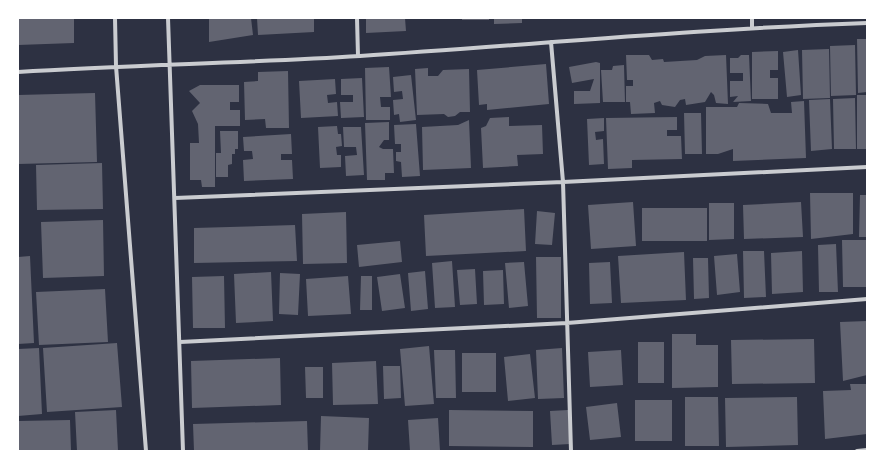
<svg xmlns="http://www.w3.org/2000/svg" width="885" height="469" font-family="Montserrat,sans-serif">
<rect width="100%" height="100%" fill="#2d3142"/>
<path fill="#626471" d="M 18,18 L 74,18 L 74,43 L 18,45 Z
M 209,18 L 251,18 L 253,35 L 209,42 Z
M 257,18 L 314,18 L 314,32 L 258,35 Z
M 366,18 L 405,18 L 406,31 L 366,33 Z
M 462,18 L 489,18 L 489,20 L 462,20 Z
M 494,18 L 522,18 L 522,23 L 494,24 Z
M 857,39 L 867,39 L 867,92 L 858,93 Z
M 855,45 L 856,95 L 831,96 L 830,46 Z
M 829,49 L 830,98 L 803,99 L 802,50 Z
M 798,50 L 801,95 L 787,97 L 783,52 Z
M 778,51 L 778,70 L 770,70 L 770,78 L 778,78 L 778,99 L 752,99 L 752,52 Z
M 626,55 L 649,55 L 652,60 L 663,59 L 664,62 L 697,60 L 705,56 L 726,55 L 728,104 L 716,103 L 714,95 L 711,92 L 705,102 L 686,105 L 685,99 L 680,100 L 675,107 L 662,105 L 660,101 L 654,103 L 655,113 L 631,114 L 630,102 L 626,102 L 626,86 L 633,86 L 633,80 L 627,80 Z
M 741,55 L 749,55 L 751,101 L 733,102 L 738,96 L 730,97 L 730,81 L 743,81 L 743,73 L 730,73 L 730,58 L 738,58 Z
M 596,62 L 600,63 L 600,103 L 574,104 L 574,91 L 590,91 L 594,79 L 572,83 L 569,67 Z
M 546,64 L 549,104 L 487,110 L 487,104 L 479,105 L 477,70 Z
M 624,65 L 625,102 L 603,102 L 601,70 L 612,70 L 613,66 Z
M 389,67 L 391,97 L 380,97 L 381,107 L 390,107 L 390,120 L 366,120 L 365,68 Z
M 428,68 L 428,76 L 438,76 L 443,70 L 469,69 L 470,112 L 460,112 L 455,116 L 448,117 L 444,114 L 417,115 L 415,69 Z
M 288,71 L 289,128 L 266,128 L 265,119 L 245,120 L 244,82 L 258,81 L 258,72 Z
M 411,75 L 416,120 L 400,122 L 399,114 L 394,115 L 393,100 L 403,99 L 402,91 L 394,92 L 393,77 Z
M 362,78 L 364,117 L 341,118 L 340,102 L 353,102 L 353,95 L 341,95 L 341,79 Z
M 335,79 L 336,94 L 327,95 L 328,103 L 337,102 L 338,116 L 301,118 L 299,81 Z
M 200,85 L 239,85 L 239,102 L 230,102 L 230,110 L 240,110 L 240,126 L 215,126 L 215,187 L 202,187 L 201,180 L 190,180 L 190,143 L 199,143 L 198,124 L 192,111 L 200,103 L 189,91 Z
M 95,93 L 97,162 L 18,164 L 18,95 Z
M 857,95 L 867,95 L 867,149 L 857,149 Z
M 855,98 L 856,149 L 834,149 L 833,99 Z
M 830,99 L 832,149 L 811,151 L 809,100 Z
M 804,101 L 806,158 L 733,161 L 733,149 L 718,154 L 706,154 L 706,107 L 737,107 L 739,103 L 768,104 L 771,113 L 792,113 L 791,102 Z
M 684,113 L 701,113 L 702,154 L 685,154 Z
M 509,117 L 509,126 L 542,125 L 543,154 L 517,155 L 518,166 L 483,168 L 481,128 L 486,126 L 490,118 Z
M 677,117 L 677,130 L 667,130 L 667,136 L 681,136 L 682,159 L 632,160 L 632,168 L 608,169 L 606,118 Z
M 604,118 L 604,131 L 595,132 L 596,140 L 603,139 L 604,164 L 589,165 L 587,119 Z
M 469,120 L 471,168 L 423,170 L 422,127 L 458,125 Z
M 389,122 L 389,140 L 384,140 L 379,147 L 383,149 L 393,149 L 394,173 L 385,173 L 385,180 L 367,180 L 365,123 Z
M 416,124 L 420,176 L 402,177 L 401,162 L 396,161 L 396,152 L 401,152 L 401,144 L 395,144 L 394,125 Z
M 337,126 L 338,134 L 341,134 L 342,146 L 336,147 L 337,155 L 341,155 L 341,167 L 320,168 L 318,127 Z
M 343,127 L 361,127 L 364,175 L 346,176 L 345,156 L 357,155 L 356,147 L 344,147 Z
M 220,131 L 238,131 L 238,149 L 235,149 L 235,154 L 232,154 L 232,164 L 228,165 L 228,177 L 216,177 L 216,153 L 221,153 Z
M 291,134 L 292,154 L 281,154 L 281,160 L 292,160 L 293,179 L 244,181 L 243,160 L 253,159 L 252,151 L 244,151 L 243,137 Z
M 102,163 L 103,209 L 37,210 L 36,165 Z
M 810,193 L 853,193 L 853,234 L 811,239 Z
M 860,195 L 867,195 L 867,237 L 859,237 Z
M 633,202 L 636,246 L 591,249 L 588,205 Z
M 801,202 L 803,237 L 744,239 L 743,205 Z
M 709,203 L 734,203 L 734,239 L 709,240 Z
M 642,208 L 707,208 L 707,241 L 642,241 Z
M 524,209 L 526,251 L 426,256 L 424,215 Z
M 537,211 L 555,213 L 552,245 L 535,244 Z
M 346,212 L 347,263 L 303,264 L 302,214 Z
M 103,220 L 104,276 L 43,278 L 41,222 Z
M 295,225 L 297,261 L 194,263 L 194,228 Z
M 842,240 L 867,240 L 867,287 L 843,287 Z
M 400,241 L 402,262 L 359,267 L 357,245 Z
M 836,244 L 838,292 L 819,292 L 818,245 Z
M 743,251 L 764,251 L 766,297 L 744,298 Z
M 802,251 L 803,292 L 772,294 L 771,253 Z
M 684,252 L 686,300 L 621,303 L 618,256 Z
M 737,254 L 740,292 L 717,295 L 714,256 Z
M 30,256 L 34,343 L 18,344 L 18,257 Z
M 536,257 L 561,257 L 561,318 L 537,318 Z
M 693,258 L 708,258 L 709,298 L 694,299 Z
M 452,261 L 455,307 L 435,308 L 432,263 Z
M 524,262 L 528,306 L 509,308 L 505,263 Z
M 610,262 L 612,303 L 590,304 L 589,263 Z
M 475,269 L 477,304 L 460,305 L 457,270 Z
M 503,270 L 504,304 L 484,305 L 483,271 Z
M 425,271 L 428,309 L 411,311 L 408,273 Z
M 271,272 L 273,321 L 236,323 L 234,274 Z
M 280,273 L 300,274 L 298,315 L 279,314 Z
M 400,274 L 405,308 L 382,311 L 377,277 Z
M 224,276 L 225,328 L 193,328 L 192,277 Z
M 348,276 L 351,314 L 308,316 L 306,279 Z
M 361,276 L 372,276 L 372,310 L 360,310 Z
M 105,289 L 108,342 L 39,345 L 36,292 Z
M 867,321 L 867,375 L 843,381 L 840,322 Z
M 672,334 L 696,334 L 696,345 L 718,345 L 718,387 L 672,388 Z
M 814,339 L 815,383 L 732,384 L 731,340 Z
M 638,342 L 664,342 L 664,383 L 638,383 Z
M 117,343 L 122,407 L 47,412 L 43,348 Z
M 429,346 L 434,404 L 405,406 L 400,349 Z
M 39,348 L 42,414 L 18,416 L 18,349 Z
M 562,348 L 564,398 L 538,399 L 536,350 Z
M 434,350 L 455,350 L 456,398 L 436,398 Z
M 621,350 L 623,385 L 590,387 L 588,352 Z
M 462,353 L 496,353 L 496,392 L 462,392 Z
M 530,354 L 535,398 L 508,401 L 504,357 Z
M 280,358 L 281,405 L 192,408 L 191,361 Z
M 376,361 L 378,404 L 333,405 L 332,363 Z
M 383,366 L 400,366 L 401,398 L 384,399 Z
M 305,367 L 323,367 L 323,398 L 306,398 Z
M 850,384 L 867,384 L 867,434 L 825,439 L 823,391 L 851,390 Z
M 685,397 L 718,397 L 719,446 L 685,446 Z
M 797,397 L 798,445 L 726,447 L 725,398 Z
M 635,400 L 672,400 L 672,441 L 635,441 Z
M 617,403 L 621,437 L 590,440 L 586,407 Z
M 116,410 L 118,451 L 77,451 L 75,412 Z
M 449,410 L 533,411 L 533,447 L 449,446 Z
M 568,410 L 570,444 L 552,445 L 550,411 Z
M 321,416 L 369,418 L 368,451 L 320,451 Z
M 438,418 L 440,451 L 410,451 L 408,420 Z
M 70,420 L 71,451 L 18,451 L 18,421 Z
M 307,421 L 308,451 L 194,451 L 193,424 Z"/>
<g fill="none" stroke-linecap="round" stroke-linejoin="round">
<path stroke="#caccd0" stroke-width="4" d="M 115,18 L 116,66 L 146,451
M 168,18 L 183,451
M 357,18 L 358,56
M 752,18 L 752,27
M 551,42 L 563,182 L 571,451
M 18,72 C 132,65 246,63 360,56 C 529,45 697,29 867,23
M 175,198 L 563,182 L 867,167
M 180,342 L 567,323 L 867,299
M 857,451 L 867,450"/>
</g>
<rect width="885" height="469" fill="none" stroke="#ffffff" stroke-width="38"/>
</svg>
